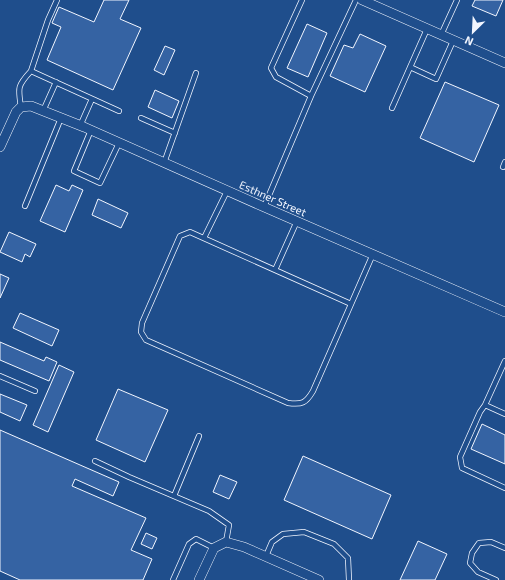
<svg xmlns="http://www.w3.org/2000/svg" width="505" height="580" font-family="'Exo 2',sans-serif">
<rect width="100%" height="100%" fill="#1f4e8c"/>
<path fill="#3563a3" stroke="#f2f6ff" d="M 104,0 L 129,0 L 120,19 L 141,28 L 113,90 L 47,60 L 61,27 L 52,23 L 59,7 L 94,22 Z
M 475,0 L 503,0 L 496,16 L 472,6 Z
M 307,24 L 327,33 L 308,77 L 287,68 Z
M 360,34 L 386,46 L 365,92 L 330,76 L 344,45 L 353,48 Z
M 165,46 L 175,50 L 164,75 L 154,70 Z
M 445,82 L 499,105 L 474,162 L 420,138 Z
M 155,90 L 179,101 L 172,118 L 148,107 Z
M 56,185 L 69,191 L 72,185 L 83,190 L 65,232 L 40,221 Z
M 98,199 L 128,213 L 121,228 L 92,215 Z
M 9,232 L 36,244 L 30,257 L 25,254 L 22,262 L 0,252 Z
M 0,274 L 9,278 L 0,298 Z
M 20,313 L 59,330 L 52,346 L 13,328 Z
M 0,342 L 44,361 L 46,357 L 57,362 L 49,381 L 0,360 Z
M 59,365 L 74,372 L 48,432 L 33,425 Z
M 118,389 L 168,410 L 145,462 L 96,440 Z
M 0,394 L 27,405 L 20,421 L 0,412 Z
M 482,424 L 505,435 L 505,464 L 471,449 Z
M 0,430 L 119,482 L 113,496 L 75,479 L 72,486 L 146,518 L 131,550 L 152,559 L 143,580 L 20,580 L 0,571 Z
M 303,456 L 391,495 L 372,539 L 284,500 Z
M 220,475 L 237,482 L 229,499 L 213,492 Z
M 146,533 L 157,538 L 152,549 L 141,544 Z
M 418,541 L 447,554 L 435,580 L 400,580 Z"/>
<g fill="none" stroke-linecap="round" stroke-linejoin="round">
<defs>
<path id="service" d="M 441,35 L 457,0
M 410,67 L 436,79 L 453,41
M 31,71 L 48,20 L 57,0
M 311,96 L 356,0
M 21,107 C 18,88 17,86 31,71 L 119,111
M 392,108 L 427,29
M 43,111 L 56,82
M 141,118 L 175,133
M 80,126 L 92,99
M 91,130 L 74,171 L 100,183 L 119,143
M 164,163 L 196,73
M 503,167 L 505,162
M 25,206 L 61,118
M 264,207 L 311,96 L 276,77 L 271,68 L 302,0
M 204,238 L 227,191
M 275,270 L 297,221
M 351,304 L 190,232 L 180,236 L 142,323 L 141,332 L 146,340 L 288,403 C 302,405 306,403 313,391 L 373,254
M 0,376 L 35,391
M 485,405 L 505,361
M 505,414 L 485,405 L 480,412 L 460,457 L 462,468 L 505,488
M 95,461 L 129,477 L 209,511 L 229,525 L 226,542
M 174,496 L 199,436
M 266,556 L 272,542 L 283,534 L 304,532 L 334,544 L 348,558 L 349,580
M 173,580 L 189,544 L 196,539 L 214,548
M 496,580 L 478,572 L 470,563 L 472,553 L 479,543 L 491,542 L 505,548"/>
<path id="minor" d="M 362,0 L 505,63
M 0,147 L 16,112 L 21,107 L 31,106 L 84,127 L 264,207 L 505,312
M 199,580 L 214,548 L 226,542 L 244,547 L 319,580"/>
</defs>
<use href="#service" stroke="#f2f6ff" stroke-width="6"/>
<use href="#minor" stroke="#f2f6ff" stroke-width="10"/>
<use href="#service" stroke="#1f4e8c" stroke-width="4.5"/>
<use href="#minor" stroke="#1f4e8c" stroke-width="9"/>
</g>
<g text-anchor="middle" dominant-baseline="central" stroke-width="3" stroke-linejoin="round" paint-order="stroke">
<g font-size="11" fill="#f2f6ff" stroke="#1f4e8c">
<text transform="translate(273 198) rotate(24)">Esthner Street</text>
</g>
</g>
<g transform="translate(473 32) rotate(204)" stroke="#1f4e8c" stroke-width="3" paint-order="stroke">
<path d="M0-3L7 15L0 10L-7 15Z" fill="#f2f6ff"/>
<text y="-6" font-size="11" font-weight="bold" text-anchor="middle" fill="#f2f6ff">N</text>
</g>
</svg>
